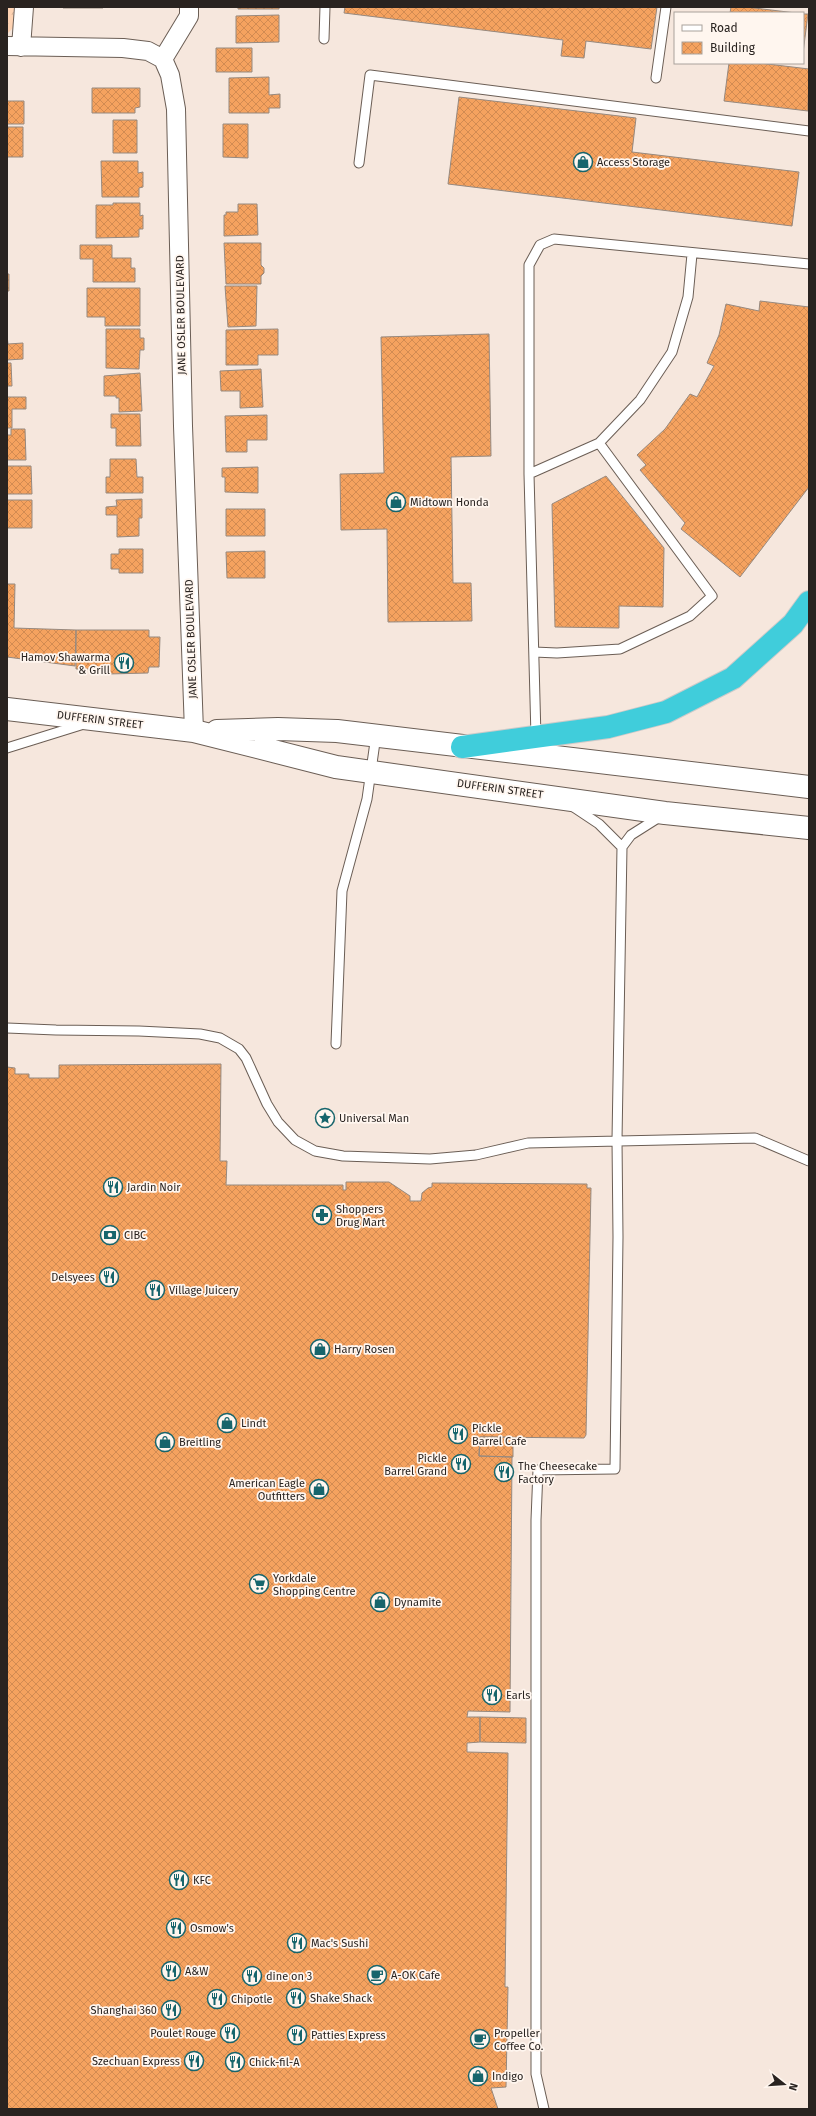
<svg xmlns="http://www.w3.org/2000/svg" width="816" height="2116" font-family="'Fira Sans',sans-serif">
<defs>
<pattern id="forest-crowns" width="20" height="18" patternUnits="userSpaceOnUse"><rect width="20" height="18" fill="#fed3b3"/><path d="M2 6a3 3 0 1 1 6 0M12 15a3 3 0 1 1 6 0" fill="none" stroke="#dab59a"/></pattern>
<pattern id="building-cross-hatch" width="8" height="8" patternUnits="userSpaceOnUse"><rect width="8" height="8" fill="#f5a25f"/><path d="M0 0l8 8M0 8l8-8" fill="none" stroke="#d28b52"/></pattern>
</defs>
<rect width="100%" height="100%" fill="#f6e7dd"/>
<path fill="url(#forest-crowns)" d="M 7,7 L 14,7 L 13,28 L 7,34 Z"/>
<path fill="url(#building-cross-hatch)" stroke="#96897f" d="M 63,7 L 103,7 L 103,8 L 63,8 Z
M 238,7 L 279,7 L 279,9 L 238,9 Z
M 345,7 L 657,7 L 651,49 L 586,41 L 584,58 L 561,56 L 563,40 L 344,13 Z
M 731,7 L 746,7 L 796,13 L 730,13 Z
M 803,14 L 808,14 L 803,53 Z
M 279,15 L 279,42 L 236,43 L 236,16 Z
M 216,48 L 252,48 L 252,72 L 216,72 Z
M 729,63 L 759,63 L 809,69 L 808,111 L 724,101 Z
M 269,77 L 269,95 L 280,94 L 280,108 L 269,108 L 269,113 L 229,113 L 229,78 Z
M 92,88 L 140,88 L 140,107 L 135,108 L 135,113 L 92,113 Z
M 459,97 L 636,118 L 632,152 L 799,172 L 792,226 L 448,184 Z
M 7,101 L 24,101 L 24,124 L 7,124 Z
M 113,120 L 137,120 L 137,153 L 113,153 Z
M 223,124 L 248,124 L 248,158 L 223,157 Z
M 7,127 L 23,127 L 23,157 L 7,157 Z
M 101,161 L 138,161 L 138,173 L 143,172 L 143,187 L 139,188 L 139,197 L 102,197 Z
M 113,203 L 140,203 L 140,216 L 143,215 L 143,229 L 139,229 L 139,237 L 96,238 L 96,205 L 113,205 Z
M 238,204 L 257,204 L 258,235 L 224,236 L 224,215 L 226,215 L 226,212 L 238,212 Z
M 224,243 L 261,243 L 261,265 L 264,268 L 264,273 L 261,276 L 261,284 L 226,284 Z
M 80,245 L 112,245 L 112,258 L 131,258 L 131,268 L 135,268 L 135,282 L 93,282 L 93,259 L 80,259 Z
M 7,274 L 9,274 L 9,291 L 7,291 Z
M 225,286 L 257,286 L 256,326 L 228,327 Z
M 87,288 L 140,288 L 140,326 L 105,326 L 105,317 L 87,317 Z
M 760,301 L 809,307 L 809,487 L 740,577 L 681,529 L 685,523 L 640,470 L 646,465 L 637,455 L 665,429 L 690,394 L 697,397 L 714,366 L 707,363 L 719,335 L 726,304 L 759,311 Z
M 106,329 L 140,329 L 140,338 L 144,338 L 144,350 L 140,350 L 139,369 L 106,368 Z
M 278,329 L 278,355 L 258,355 L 258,365 L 226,365 L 226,330 Z
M 489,334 L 491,456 L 451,457 L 453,583 L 471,583 L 472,621 L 388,622 L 387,529 L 341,530 L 340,474 L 384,473 L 381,337 Z
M 7,336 L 8,344 L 23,343 L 23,359 L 7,360 Z
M 7,363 L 11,363 L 12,386 L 7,386 Z
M 261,369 L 263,407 L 240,408 L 240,391 L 221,391 L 220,371 Z
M 140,373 L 142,411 L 119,412 L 119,398 L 116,398 L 116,396 L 104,396 L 104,376 Z
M 7,397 L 26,397 L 26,409 L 12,409 L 12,428 L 7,428 Z
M 111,414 L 140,414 L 141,446 L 116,446 L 116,428 L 111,428 Z
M 267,415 L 267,440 L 247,440 L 247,452 L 226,452 L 225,416 Z
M 11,429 L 25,429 L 26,460 L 7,460 L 7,435 L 11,435 Z
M 110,459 L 136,459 L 137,477 L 143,477 L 143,493 L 106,493 L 106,477 L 110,477 Z
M 7,466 L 31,466 L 32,494 L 7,494 Z
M 258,467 L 258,493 L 225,492 L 225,477 L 222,477 L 222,468 Z
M 606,476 L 664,548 L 663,607 L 619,606 L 619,628 L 555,627 L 552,504 Z
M 142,499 L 142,518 L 139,518 L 139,536 L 117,537 L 117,515 L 106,515 L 106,507 L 117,506 L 116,500 Z
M 7,500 L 32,500 L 32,528 L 7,528 Z
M 226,509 L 265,509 L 265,536 L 226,536 Z
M 119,549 L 143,549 L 143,573 L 119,573 L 119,569 L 111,569 L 111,554 L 119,554 Z
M 265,551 L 265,578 L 227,578 L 226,552 Z
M 7,584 L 15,584 L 14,628 L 76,630 L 75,666 L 7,657 Z
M 76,630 L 149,630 L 149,637 L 160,637 L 159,667 L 149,667 L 148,673 L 108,674 L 108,669 L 76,669 Z
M 221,1064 L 220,1161 L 227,1161 L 226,1185 L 343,1185 L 343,1190 L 346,1190 L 346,1182 L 389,1182 L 410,1196 L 410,1201 L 421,1201 L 422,1193 L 428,1188 L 432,1187 L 432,1183 L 587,1184 L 587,1188 L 591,1188 L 586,1435 L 584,1438 L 480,1437 L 479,1456 L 512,1457 L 510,1712 L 468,1711 L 467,1717 L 480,1717 L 480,1742 L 467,1743 L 467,1752 L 508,1753 L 505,1987 L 508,1987 L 506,2087 L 491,2088 L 498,2109 L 7,2109 L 7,1067 L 15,1068 L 15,1074 L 29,1074 L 29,1078 L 59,1078 L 59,1065 Z
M 480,1437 L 513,1437 L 513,1457 L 479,1456 Z
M 480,1717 L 526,1718 L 526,1743 L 480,1742 Z"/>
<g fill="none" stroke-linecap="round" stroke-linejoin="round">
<defs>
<path id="service" d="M 324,39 L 325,7
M 656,78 L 666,7
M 359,163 L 370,75 L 809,131
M 529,474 L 599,443 L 640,400 L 672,352 L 688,297 L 692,254
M 534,652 L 557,653 L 620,649 L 690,616 L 712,596 L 599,443
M 536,737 L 529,474 L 529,265 L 540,245 L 554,239 L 809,264
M 7,748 L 84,724
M 572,806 L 599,824 L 622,847
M 7,1028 L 56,1030 L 139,1031 L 200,1034 L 220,1038 L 239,1049 L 246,1058 L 267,1104 L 278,1122 L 295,1140 L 315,1151 L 343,1156 L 430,1159 L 476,1155 L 528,1143 L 755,1138 L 809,1161
M 336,1044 L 342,891 L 367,799 L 376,735
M 544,2109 L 536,2074 L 536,1520 L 538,1470 L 615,1469 L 618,1237 L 617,1140 L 622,847 L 631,835 L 661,816"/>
<path id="minor" d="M 7,46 L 123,48 L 148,51 L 163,59 L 170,75 L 176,109 L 183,426 L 194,731
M 21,47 L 24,7
M 163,59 L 189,16 L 189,7"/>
<path id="secondary" d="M 7,709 L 194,731 L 336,767 L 665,813 L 809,828
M 217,731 L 278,729 L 337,731 L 809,787"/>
<path id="motorway" d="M 462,747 L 608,727 L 666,712 L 733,678 L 793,624 L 809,602"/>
</defs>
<use href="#service" stroke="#6b5e55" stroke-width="11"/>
<use href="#minor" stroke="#6b5e55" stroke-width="20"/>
<use href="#secondary" stroke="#6b5e55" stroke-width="24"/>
<use href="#motorway" stroke="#cccac9" stroke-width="24"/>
<use href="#service" stroke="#fff" stroke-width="9"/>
<use href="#minor" stroke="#fff" stroke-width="18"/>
<use href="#secondary" stroke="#fff" stroke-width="22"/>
<use href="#motorway" stroke="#40cddb" stroke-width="22"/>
</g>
<defs>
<symbol id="shop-ring" viewBox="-11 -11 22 22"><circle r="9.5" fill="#fff6ef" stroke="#17656c" stroke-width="1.5"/><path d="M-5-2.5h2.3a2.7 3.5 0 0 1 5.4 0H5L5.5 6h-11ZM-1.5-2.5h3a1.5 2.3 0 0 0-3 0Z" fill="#17656c"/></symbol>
<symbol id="restaurant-ring" viewBox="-11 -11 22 22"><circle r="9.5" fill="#fff6ef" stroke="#17656c" stroke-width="1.5"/><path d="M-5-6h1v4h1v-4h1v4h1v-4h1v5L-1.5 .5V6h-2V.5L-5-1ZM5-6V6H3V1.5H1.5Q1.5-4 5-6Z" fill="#17656c"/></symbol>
<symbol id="sight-ring" viewBox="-11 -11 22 22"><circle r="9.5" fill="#fff6ef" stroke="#17656c" stroke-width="1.5"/><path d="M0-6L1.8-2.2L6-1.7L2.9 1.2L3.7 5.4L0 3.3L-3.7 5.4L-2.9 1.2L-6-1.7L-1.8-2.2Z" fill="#17656c"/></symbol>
<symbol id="pharmacy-ring" viewBox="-11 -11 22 22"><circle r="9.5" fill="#fff6ef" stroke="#17656c" stroke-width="1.5"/><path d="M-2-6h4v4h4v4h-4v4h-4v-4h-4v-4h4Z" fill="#17656c"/></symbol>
<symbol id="bank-ring" viewBox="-11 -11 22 22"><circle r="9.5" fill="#fff6ef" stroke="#17656c" stroke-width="1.5"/><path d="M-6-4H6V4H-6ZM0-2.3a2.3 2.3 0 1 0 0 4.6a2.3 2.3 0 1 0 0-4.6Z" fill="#17656c"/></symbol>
<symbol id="supermarket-ring" viewBox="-11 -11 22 22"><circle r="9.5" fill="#fff6ef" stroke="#17656c" stroke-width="1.5"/><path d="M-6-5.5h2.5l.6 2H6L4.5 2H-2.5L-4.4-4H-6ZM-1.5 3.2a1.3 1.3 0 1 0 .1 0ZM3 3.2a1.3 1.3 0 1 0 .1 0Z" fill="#17656c"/></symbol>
<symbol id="cafe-ring" viewBox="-11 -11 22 22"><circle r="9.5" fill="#fff6ef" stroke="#17656c" stroke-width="1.5"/><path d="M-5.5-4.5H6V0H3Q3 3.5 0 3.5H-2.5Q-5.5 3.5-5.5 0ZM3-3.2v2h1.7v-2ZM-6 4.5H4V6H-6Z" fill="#17656c"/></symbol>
</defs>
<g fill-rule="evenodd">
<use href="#shop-ring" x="572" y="151" width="22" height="22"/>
<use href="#shop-ring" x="385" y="491" width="22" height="22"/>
<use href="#restaurant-ring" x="113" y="652" width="22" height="22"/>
<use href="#sight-ring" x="314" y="1107" width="22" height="22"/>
<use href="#restaurant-ring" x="102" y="1176" width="22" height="22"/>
<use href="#pharmacy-ring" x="311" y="1204" width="22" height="22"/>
<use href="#bank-ring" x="99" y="1224" width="22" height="22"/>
<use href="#restaurant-ring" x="98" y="1266" width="22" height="22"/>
<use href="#restaurant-ring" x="144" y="1279" width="22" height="22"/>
<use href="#shop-ring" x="309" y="1338" width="22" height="22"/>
<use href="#shop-ring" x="216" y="1412" width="22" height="22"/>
<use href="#restaurant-ring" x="447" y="1423" width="22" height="22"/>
<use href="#shop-ring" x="154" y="1431" width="22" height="22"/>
<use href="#restaurant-ring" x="450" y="1453" width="22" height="22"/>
<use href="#restaurant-ring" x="493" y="1461" width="22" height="22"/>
<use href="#shop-ring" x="308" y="1478" width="22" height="22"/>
<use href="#supermarket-ring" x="248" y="1573" width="22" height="22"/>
<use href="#shop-ring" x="369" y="1591" width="22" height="22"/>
<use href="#restaurant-ring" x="481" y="1684" width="22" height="22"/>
<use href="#restaurant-ring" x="168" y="1869" width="22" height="22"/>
<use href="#restaurant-ring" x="165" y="1917" width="22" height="22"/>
<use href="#restaurant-ring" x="286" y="1932" width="22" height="22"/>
<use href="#restaurant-ring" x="160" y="1960" width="22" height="22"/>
<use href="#cafe-ring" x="366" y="1964" width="22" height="22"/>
<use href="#restaurant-ring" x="241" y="1965" width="22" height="22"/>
<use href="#restaurant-ring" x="285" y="1987" width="22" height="22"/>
<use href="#restaurant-ring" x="206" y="1988" width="22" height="22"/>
<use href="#restaurant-ring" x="160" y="1999" width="22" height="22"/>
<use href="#restaurant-ring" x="219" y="2022" width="22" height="22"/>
<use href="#restaurant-ring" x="286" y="2024" width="22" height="22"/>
<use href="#cafe-ring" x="469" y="2028" width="22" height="22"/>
<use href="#restaurant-ring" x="183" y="2050" width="22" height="22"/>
<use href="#restaurant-ring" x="224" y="2051" width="22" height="22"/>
<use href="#shop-ring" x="467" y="2065" width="22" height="22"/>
</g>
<g text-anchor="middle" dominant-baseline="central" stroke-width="3.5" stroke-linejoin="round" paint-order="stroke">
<g font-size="11" fill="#292320" stroke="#fff6ef" text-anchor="start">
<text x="597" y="162">Access Storage</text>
<text x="410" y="502">Midtown Honda</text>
<text x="110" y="657" text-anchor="end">Hamov Shawarma<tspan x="110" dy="13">&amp; Grill</tspan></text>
<text x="339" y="1118">Universal Man</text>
<text x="127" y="1187">Jardin Noir</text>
<text x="336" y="1209">Shoppers<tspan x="336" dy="13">Drug Mart</tspan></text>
<text x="124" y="1235">CIBC</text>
<text x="95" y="1277" text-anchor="end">Delsyees</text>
<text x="169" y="1290">Village Juicery</text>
<text x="334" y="1349">Harry Rosen</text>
<text x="241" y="1423">Lindt</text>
<text x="472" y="1428">Pickle<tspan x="472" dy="13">Barrel Cafe</tspan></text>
<text x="179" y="1442">Breitling</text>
<text x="447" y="1458" text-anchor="end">Pickle<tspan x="447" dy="13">Barrel Grand</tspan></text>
<text x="518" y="1466">The Cheesecake<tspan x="518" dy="13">Factory</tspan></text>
<text x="305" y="1483" text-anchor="end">American Eagle<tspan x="305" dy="13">Outfitters</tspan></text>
<text x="273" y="1578">Yorkdale<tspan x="273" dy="13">Shopping Centre</tspan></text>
<text x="394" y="1602">Dynamite</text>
<text x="506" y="1695">Earls</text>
<text x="193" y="1880">KFC</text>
<text x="190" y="1928">Osmow's</text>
<text x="311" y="1943">Mac's Sushi</text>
<text x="185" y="1971">A&amp;W</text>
<text x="391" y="1975">A-OK Cafe</text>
<text x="266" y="1976">dine on 3</text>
<text x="310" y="1998">Shake Shack</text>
<text x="231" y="1999">Chipotle</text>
<text x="157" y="2010" text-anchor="end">Shanghai 360</text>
<text x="216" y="2033" text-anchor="end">Poulet Rouge</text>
<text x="494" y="2033">Propeller<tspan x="494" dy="13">Coffee Co.</tspan></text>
<text x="311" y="2035">Patties Express</text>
<text x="180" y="2061" text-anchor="end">Szechuan Express</text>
<text x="249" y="2062">Chick-fil-A</text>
<text x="492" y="2076">Indigo</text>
</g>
<g font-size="11" fill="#292320" stroke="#fff6ef">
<text transform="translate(181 315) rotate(-91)">JANE OSLER BOULEVARD</text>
<text transform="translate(191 639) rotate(-92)">JANE OSLER BOULEVARD</text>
<text transform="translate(100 720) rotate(7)">DUFFERIN STREET</text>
<text transform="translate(500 789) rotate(8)">DUFFERIN STREET</text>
</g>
</g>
<rect width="816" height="2116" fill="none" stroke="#292320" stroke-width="16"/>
<rect x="674" y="12" width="130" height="52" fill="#fff6ef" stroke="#a9a29c"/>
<rect x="682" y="25" width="20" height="6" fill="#ffffff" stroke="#a9a29c"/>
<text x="710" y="32" font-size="12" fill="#292320">Road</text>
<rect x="682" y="42" width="20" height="12" fill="url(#building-cross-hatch)" stroke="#a9a29c"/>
<text x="710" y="52" font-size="12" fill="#292320">Building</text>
<g transform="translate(784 2084) rotate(107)" stroke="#fff6ef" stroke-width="3" paint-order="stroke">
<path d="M0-3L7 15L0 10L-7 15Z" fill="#292320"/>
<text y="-6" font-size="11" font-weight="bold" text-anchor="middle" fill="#292320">N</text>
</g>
</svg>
